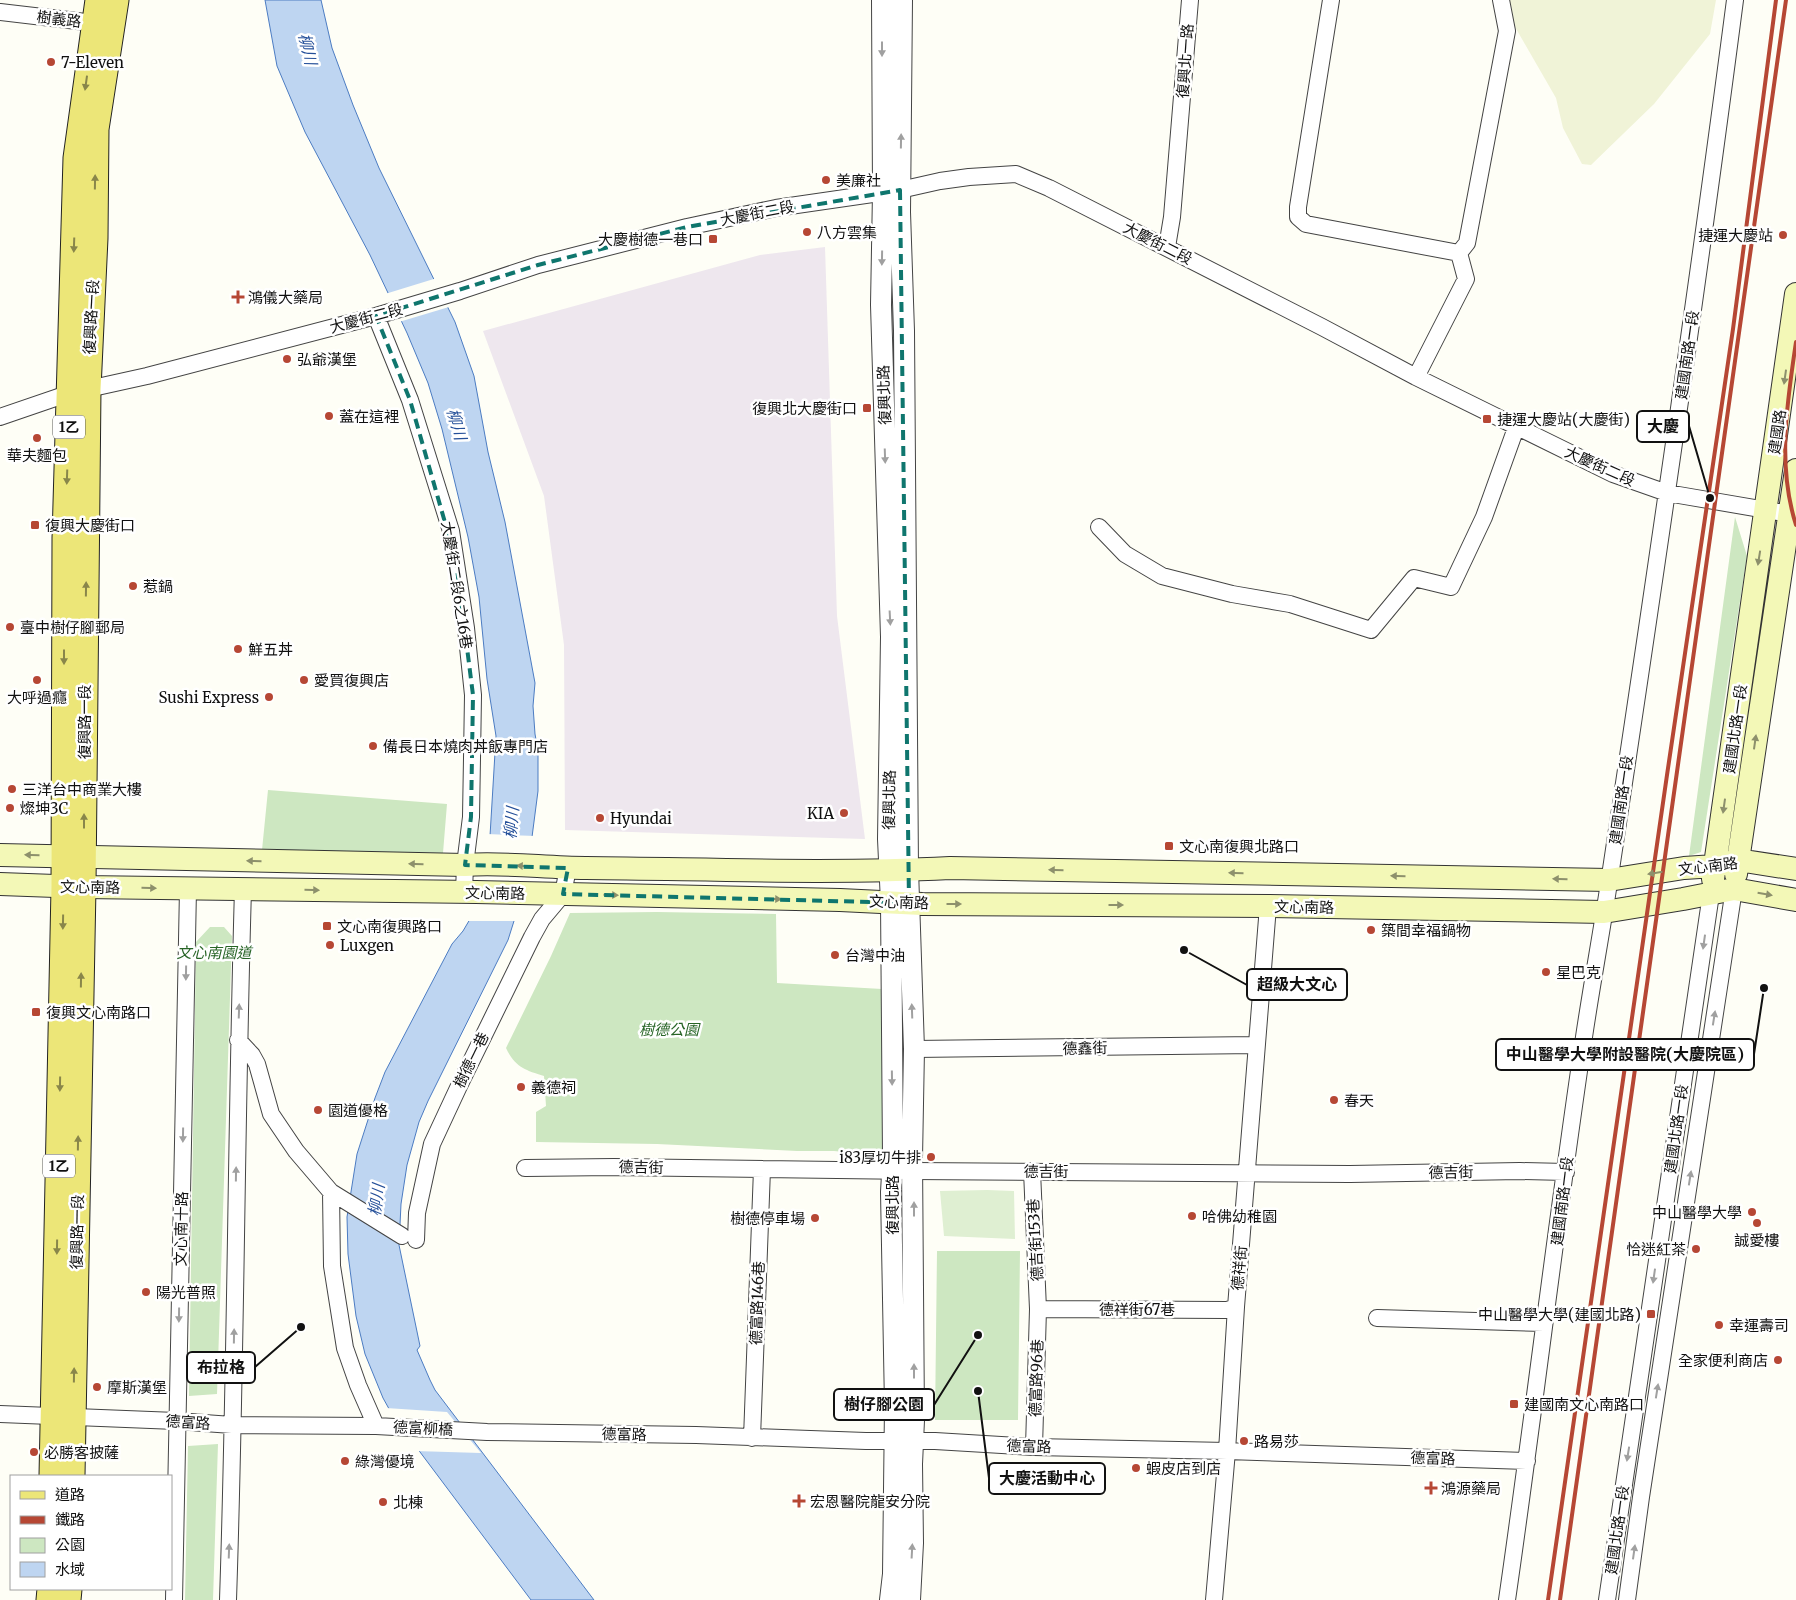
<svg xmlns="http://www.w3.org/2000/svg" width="1796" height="1600" font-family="Merriweather,'Noto Sans TC',serif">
<rect width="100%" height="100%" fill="#fefef6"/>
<path fill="#eee7ee" d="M 825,247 L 837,616 L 865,839 L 565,830 L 564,645 L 544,496 L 483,331 L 760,255 Z"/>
<path fill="#f0f3d7" d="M 1505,0 L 1716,0 L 1710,34 L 1654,104 L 1591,165 L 1582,164 L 1563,128 L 1556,98 L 1503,6 Z"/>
<path fill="#cde7c1" d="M 1735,517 L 1747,556 L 1701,852 L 1689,856 Z
M 268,790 L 447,804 L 443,853 L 262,850 Z
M 657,912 L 776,914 L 777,983 L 882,989 L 883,1152 L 874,1155 L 834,1151 L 797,1151 L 657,1144 L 536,1142 L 536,1112 L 546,1106 L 544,1076 C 525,1070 515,1067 506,1048 L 551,956 L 570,913 Z
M 210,927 L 224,927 L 232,936 L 217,1394 L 189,1396 L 196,942 Z
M 937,1251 L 1020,1251 L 1018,1420 L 935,1420 Z
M 218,1444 L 213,1600 L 185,1600 L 188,1446 Z"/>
<path fill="#dfefd2" d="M 987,1190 L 1014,1191 L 1015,1239 L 944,1236 L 940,1191 Z"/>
<path fill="#bed5f1" stroke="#4c7cc2" d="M 265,0 L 321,0 L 332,48 L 353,105 L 379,168 L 455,322 L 474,376 L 488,452 L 505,522 L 535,683 L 533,706 L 535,734 L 538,751 L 538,791 L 526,883 L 508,940 L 428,1101 L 419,1122 L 407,1165 L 401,1204 L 399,1245 L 420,1346 L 417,1350 L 430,1380 L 435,1390 L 594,1600 L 531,1600 L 393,1416 L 383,1398 L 365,1354 L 356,1316 L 348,1254 L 347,1217 L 357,1154 L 375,1098 L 385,1072 L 452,944 L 463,931 L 483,897 L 490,836 L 496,736 L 487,679 L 479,597 L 468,537 L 442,429 L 428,383 L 407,333 L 370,255 L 305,132 L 277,66 Z"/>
<path fill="#fefef6" d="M 437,278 L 449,307 L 399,322 L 385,294 Z
M 487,834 L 535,836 L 528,884 L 517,921 L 466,921 L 481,896 Z
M 386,1408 L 447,1412 L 481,1453 L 415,1451 Z"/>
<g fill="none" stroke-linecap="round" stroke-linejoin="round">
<defs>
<path id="minor" d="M 1331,0 L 1298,207 L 1298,217 L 1306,224 L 1459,253 L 1466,279 L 1416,377
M 0,12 L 94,23 L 102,18
M 1167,247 L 1172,217 L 1190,0
M 1459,253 L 1467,243 L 1507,31 L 1501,0
M 376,316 L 410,400 L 451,531 L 466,628 L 473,695 L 472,758 L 471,817 L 465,865 L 464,892
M 0,417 L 70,393 L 147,376 L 376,316 L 460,291 L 538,265 L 687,227 L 776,208 L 900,190 L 940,181 L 969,177 L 1016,174 L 1049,188 L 1322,327 L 1416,377 L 1613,474 L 1667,493 L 1796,515
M 1099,527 L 1125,554 L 1162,576 L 1232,594 L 1290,604 L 1371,630 L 1414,578 L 1451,587 L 1484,517 L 1517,425
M 238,1040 L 252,1055 L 257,1064 L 271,1114 L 296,1151 L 331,1192 L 402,1236
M 914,1049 L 1257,1045
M 525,1168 L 614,1167 L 913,1171 L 1350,1174 L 1520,1171 L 1566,1172
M 1032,1171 L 1038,1309 L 1034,1447
M 331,1192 L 332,1266 L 345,1348 L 358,1385 L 376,1426
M 416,1240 L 417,1213 L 432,1144 L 459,1086 L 532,937 L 542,919 L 563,894 L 568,868
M 1038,1309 L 1227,1310 L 1236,1307
M 1377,1318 L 1544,1323
M 0,1414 L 176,1421 L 232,1425 L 376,1426 L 487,1432 L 696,1435 L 866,1441 L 935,1441 L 1034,1447 L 1227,1451 L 1527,1461
M 752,1438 L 762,1169
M 174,1600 L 188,889
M 228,1600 C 236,1363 236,1126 243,889
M 1214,1600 L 1227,1451 L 1236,1307 L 1268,906
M 1507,1600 C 1534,1413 1556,1224 1584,1037 C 1592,983 1602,930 1610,876 C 1654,585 1697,293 1735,0
M 1607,1600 L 1711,894
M 1627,1600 L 1641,1497 L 1734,889"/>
<path id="tertiary" d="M 882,0 L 883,192 L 881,305 L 891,637 L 888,839 L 891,902 L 893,1157 L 891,1192 L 895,1406 L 893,1574 L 890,1600
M 902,0 L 900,212 L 904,331 L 908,869 L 914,1049 L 912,1158 L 914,1420 L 912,1464 L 913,1543 L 910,1600"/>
<path id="secondary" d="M 0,855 L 465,865 C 505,862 546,868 586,868 C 707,869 829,874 950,868 L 1609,880 L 1684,868 L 1715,866 L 1738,860 L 1796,869
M 1736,874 L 1796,470
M 1713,879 L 1796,294
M 0,884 L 83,887 L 476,892 L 840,900 L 922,904 L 1268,906 L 1604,912 L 1683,899 L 1734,889 L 1796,900"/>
<path id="primary" d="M 52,1476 L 64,887 L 65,538 L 76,158 L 98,0
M 72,1476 L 83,887 L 88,389 L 95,238 L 96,129 L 116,0
M 49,1600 L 50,1589
M 68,1600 L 69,1589"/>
</defs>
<use href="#minor" stroke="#444" stroke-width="18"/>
<use href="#tertiary" stroke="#444" stroke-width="22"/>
<use href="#secondary" stroke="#333" stroke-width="24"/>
<use href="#primary" stroke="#222" stroke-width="27"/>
<use href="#minor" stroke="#fff" stroke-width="16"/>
<use href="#tertiary" stroke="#fff" stroke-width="20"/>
<use href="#secondary" stroke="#f3f8b7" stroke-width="22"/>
<use href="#primary" stroke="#ece678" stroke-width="25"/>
<path stroke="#b64734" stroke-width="4" d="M 1796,342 C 1787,403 1777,465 1796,525
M 1548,1600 L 1667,775 L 1733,329 L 1776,0
M 1560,1600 L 1786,0"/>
</g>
<defs><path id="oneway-solid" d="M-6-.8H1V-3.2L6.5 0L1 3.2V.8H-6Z" transform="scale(1.25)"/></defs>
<g fill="#a0a0a0">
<use href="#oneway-solid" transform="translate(882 49) rotate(90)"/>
<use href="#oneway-solid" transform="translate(901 141) rotate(-89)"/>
<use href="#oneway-solid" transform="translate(882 258) rotate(91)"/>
<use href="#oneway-solid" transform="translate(885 456) rotate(88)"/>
<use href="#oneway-solid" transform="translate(890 618) rotate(87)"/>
<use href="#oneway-solid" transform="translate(1704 942) rotate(98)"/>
<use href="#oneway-solid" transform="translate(186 973) rotate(91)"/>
<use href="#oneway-solid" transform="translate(239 1011) rotate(-88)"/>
<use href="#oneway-solid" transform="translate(912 1011) rotate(-92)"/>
<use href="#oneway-solid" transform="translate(1714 1018) rotate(-81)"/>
<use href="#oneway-solid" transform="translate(892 1078) rotate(89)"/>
<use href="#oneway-solid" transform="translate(183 1135) rotate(91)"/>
<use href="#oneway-solid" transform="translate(236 1174) rotate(-89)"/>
<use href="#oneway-solid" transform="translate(1690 1178) rotate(-81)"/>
<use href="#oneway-solid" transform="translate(914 1209) rotate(-90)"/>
<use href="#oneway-solid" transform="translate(1654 1276) rotate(98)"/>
<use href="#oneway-solid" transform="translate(179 1315) rotate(91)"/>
<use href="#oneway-solid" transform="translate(234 1336) rotate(-89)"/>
<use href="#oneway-solid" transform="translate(914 1371) rotate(-90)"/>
<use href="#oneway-solid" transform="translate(1657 1391) rotate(-81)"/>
<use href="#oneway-solid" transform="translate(1628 1454) rotate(99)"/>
<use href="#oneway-solid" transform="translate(229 1551) rotate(-88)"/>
<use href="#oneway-solid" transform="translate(912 1551) rotate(-87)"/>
<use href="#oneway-solid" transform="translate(1634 1552) rotate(-82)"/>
</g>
<g fill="#89864a">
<use href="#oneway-solid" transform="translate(86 83) rotate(98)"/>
<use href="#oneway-solid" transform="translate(95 182) rotate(-89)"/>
<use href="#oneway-solid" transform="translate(74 245) rotate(92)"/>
<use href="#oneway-solid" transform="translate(67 477) rotate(92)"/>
<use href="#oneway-solid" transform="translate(86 589) rotate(-89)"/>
<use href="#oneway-solid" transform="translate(64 657) rotate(90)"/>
<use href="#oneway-solid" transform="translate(84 821) rotate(-90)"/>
<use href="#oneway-solid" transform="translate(63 922) rotate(91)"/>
<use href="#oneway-solid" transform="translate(81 980) rotate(-89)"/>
<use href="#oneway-solid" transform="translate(60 1084) rotate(91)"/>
<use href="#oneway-solid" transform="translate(78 1143) rotate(-89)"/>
<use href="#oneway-solid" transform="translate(57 1247) rotate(91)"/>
<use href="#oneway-solid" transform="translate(74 1375) rotate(-89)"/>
</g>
<g fill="#8d906c">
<use href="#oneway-solid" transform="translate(1785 377) rotate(98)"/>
<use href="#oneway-solid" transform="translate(1759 558) rotate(99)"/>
<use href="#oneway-solid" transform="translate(1755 742) rotate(-82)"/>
<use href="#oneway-solid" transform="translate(1724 806) rotate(98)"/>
<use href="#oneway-solid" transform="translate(32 855) rotate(-179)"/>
<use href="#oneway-solid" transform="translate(254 861) rotate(-179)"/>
<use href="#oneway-solid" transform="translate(416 864) rotate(-179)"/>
<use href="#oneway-solid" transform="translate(524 866) rotate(-177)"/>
<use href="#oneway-solid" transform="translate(1056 870) rotate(-179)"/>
<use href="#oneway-solid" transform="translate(1236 873) rotate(-179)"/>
<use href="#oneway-solid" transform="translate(1655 873) rotate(171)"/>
<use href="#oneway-solid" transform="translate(1398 876) rotate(-179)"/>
<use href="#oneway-solid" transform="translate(1560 879) rotate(-179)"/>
<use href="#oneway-solid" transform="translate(149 888) rotate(1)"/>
<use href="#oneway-solid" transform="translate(312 890) rotate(1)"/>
<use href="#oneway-solid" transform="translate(1765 894) rotate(10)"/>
<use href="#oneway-solid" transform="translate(611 895) rotate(1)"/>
<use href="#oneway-solid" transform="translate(774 899) rotate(1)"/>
<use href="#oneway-solid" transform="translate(954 904)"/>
<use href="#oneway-solid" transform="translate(1116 905)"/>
</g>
<path fill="none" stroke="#0f766e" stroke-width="4" stroke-dasharray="10 6" stroke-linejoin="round" d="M 900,190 L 909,903 L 563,894 L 568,868 L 465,865 L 471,817 L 473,695 L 456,561 L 410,400 L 376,316 L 538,265 L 687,227 Z"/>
<g fill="#b64734" stroke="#fff" stroke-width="2">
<circle cx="51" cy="62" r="5"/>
<circle cx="826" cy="180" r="5"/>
<circle cx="807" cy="232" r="5"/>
<circle cx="1783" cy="235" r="5"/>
<rect x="708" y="234" width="10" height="10" rx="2.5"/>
<path d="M235.5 289.5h5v5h5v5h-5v5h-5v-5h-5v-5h5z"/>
<circle cx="287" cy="359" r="5"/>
<rect x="862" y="403" width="10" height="10" rx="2.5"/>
<circle cx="329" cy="416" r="5"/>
<rect x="1482" y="414" width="10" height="10" rx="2.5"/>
<circle cx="37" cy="438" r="5"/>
<rect x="30" y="520" width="10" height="10" rx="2.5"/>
<circle cx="133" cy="586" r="5"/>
<circle cx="10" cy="627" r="5"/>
<circle cx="238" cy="649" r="5"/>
<circle cx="37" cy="680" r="5"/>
<circle cx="304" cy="680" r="5"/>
<circle cx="269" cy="697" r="5"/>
<circle cx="373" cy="746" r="5"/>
<circle cx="12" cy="789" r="5"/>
<circle cx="10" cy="808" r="5"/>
<circle cx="844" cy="813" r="5"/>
<circle cx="600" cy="818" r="5"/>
<rect x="1164" y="841" width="10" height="10" rx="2.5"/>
<rect x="322" y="921" width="10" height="10" rx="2.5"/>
<circle cx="1371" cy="930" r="5"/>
<circle cx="330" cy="945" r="5"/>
<circle cx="835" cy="955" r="5"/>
<circle cx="1546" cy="972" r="5"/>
<rect x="31" y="1007" width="10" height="10" rx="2.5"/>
<circle cx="521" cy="1087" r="5"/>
<circle cx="1334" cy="1100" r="5"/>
<circle cx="318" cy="1110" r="5"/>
<circle cx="931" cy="1157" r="5"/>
<circle cx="1752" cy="1212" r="5"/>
<circle cx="1192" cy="1216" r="5"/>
<circle cx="815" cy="1218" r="5"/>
<circle cx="1757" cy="1223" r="5"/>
<circle cx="1696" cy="1249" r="5"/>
<circle cx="146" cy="1292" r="5"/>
<rect x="1646" y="1309" width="10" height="10" rx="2.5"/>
<circle cx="1719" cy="1325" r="5"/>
<circle cx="1778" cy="1360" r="5"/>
<circle cx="97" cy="1387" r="5"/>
<rect x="1509" y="1399" width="10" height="10" rx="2.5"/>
<circle cx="1244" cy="1441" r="5"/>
<circle cx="34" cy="1452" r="5"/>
<circle cx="345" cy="1461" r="5"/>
<circle cx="1136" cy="1468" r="5"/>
<path d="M1428.5 1480.5h5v5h5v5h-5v5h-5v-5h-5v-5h5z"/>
<path d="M796.5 1493.5h5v5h5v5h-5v5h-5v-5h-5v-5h5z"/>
<circle cx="383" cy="1502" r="5"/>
</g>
<g text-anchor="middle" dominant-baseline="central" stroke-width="5" stroke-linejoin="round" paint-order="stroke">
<g fill="#fff" stroke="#585858" stroke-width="1">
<rect x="53" y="415.5" width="32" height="23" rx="4"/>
<rect x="43" y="1154.5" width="32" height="23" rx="4"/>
</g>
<g font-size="14" font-weight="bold" fill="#111">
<text x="69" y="427">1乙</text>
<text x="59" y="1166">1乙</text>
</g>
<g font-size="15" fill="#111" stroke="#fff">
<text transform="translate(59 19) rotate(7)">樹義路</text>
<text transform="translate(1185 61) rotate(-86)">復興北一路</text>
<text transform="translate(757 213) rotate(-11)">大慶街二段</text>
<text transform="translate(1158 243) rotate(27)">大慶街二段</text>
<text transform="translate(91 317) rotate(-87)">復興路一段</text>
<text transform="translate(366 318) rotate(-15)">大慶街二段</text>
<text transform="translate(1687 355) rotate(-82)">建國南路一段</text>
<text transform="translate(884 395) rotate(-92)">復興北路</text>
<text transform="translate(1777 432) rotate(-82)">建國路</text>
<text transform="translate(1600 466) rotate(24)">大慶街二段</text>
<text transform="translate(457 585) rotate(81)">大慶街二段6之16巷</text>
<text transform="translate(84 722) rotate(-90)">復興路一段</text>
<text transform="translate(1735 729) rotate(-82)">建國北路一段</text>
<text transform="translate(889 800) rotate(-89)">復興北路</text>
<text transform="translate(1621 800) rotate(-82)">建國南路一段</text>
<text transform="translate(1708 866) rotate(-7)">文心南路</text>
<text transform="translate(90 887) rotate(1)">文心南路</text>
<text transform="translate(495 893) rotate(1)">文心南路</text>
<text transform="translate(899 902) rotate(2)">文心南路</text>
<text transform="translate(1304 907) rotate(1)">文心南路</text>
<text transform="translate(1085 1048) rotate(-1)">德鑫街</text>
<text transform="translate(471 1060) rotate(-64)">樹德一巷</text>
<text transform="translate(1676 1129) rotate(-82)">建國北路一段</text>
<text transform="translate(641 1167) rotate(1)">德吉街</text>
<text x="1046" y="1171">德吉街</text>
<text transform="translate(1451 1172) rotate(-1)">德吉街</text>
<text transform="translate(1562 1201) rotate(-83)">建國南路一段</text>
<text transform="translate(892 1205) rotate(-90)">復興北路</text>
<text transform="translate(181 1229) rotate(-89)">文心南十路</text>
<text transform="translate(77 1232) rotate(-89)">復興路一段</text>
<text transform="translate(1035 1240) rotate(-93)">德吉街153巷</text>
<text transform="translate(1239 1268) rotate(-85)">德祥街</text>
<text transform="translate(757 1303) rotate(-88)">德富路146巷</text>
<text x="1137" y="1309">德祥街67巷</text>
<text transform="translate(1036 1378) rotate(-88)">德富路96巷</text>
<text transform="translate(188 1422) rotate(4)">德富路</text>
<text transform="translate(423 1428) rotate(3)">德富柳橋</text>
<text transform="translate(624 1434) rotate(1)">德富路</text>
<text transform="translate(1029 1446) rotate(2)">德富路</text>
<text transform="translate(1433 1458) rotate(2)">德富路</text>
<text transform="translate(1617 1530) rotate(-82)">建國北路一段</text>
</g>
<g font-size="15" fill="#111" stroke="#fff" text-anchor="start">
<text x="61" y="62">7-Eleven</text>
<text x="836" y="180">美廉社</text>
<text x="817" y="232">八方雲集</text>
<text x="1773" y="235" text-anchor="end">捷運大慶站</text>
<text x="703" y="239" text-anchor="end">大慶樹德一巷口</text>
<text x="248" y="297">鴻儀大藥局</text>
<text x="297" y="359">弘爺漢堡</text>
<text x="857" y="408" text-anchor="end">復興北大慶街口</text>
<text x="339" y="416">蓋在這裡</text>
<text x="1497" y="419">捷運大慶站(大慶街)</text>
<text x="37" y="455" text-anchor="middle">華夫麵包</text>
<text x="45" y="525">復興大慶街口</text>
<text x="143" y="586">惹鍋</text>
<text x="20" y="627">臺中樹仔腳郵局</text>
<text x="248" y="649">鮮五丼</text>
<text x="314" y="680">愛買復興店</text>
<text x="37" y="697" text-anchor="middle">大呼過癮</text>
<text x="259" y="697" text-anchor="end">Sushi Express</text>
<text x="383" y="746">備長日本燒肉丼飯專門店</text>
<text x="22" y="789">三洋台中商業大樓</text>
<text x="20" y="808">燦坤3C</text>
<text x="834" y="813" text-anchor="end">KIA</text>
<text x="610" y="818">Hyundai</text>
<text x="1179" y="846">文心南復興北路口</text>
<text x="337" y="926">文心南復興路口</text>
<text x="1381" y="930">築間幸福鍋物</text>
<text x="340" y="945">Luxgen</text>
<text x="845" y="955">台灣中油</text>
<text x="1556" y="972">星巴克</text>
<text x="46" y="1012">復興文心南路口</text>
<text x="531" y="1087">義德祠</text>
<text x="1344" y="1100">春天</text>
<text x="328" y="1110">園道優格</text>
<text x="921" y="1157" text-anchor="end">i83厚切牛排</text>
<text x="1742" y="1212" text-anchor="end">中山醫學大學</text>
<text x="1202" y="1216">哈佛幼稚園</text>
<text x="805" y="1218" text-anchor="end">樹德停車場</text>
<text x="1757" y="1240" text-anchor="middle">誠愛樓</text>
<text x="1686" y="1249" text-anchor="end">恰迷紅茶</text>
<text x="156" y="1292">陽光普照</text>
<text x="1641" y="1314" text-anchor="end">中山醫學大學(建國北路)</text>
<text x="1729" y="1325">幸運壽司</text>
<text x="1768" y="1360" text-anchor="end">全家便利商店</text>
<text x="107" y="1387">摩斯漢堡</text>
<text x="1524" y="1404">建國南文心南路口</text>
<text x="1254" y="1441">路易莎</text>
<text x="44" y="1452">必勝客披薩</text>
<text x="355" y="1461">綠灣優境</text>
<text x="1146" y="1468">蝦皮店到店</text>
<text x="1441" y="1488">鴻源藥局</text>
<text x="810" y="1501">宏恩醫院龍安分院</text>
<text x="393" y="1502">北棟</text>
</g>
<g font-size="15" font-style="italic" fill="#276426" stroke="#fff">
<text x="214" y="952">文心南園道</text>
<text x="669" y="1029">樹德公園</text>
</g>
<g font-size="16" font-style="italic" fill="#244f99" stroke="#fff">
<text transform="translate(308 49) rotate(77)">柳川</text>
<text transform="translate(457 424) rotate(74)">柳川</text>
<text transform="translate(511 823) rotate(-85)">柳川</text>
<text transform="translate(376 1200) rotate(-82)">柳川</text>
</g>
</g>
<path fill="none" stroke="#111" stroke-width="2" d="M1710 498L1689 426M1184 950L1247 985M1764 988L1754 1054M301 1327L255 1367M978 1335L934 1405M978 1391L989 1478"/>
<g fill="#111" stroke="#fff" stroke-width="2">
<circle cx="1710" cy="498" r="5"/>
<circle cx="1184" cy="950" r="5"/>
<circle cx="1764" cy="988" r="5"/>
<circle cx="301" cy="1327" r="5"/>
<circle cx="978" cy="1335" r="5"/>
<circle cx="978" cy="1391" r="5"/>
</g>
<g fill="#fff" stroke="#111" stroke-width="2">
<rect x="1637" y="411" width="52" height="31" rx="5"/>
<rect x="1247" y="969" width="100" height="31" rx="5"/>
<rect x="1496" y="1039" width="258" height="31" rx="5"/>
<rect x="187" y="1352" width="68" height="31" rx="5"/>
<rect x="834" y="1389" width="100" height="31" rx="5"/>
<rect x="989" y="1463" width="116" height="31" rx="5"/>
</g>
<g font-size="16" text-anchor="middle" font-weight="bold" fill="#111">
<text x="1663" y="432">大慶</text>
<text x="1297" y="990">超級大文心</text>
<text x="1625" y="1060">中山醫學大學附設醫院(大慶院區)</text>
<text x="221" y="1373">布拉格</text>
<text x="884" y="1410">樹仔腳公園</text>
<text x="1047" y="1484">大慶活動中心</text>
</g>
<rect x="10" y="1475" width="162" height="115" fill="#ffffff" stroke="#a0a0a0"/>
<rect x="20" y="1491" width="25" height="8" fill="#ece678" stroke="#a0a0a0"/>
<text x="55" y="1500" font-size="15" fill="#111111">道路</text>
<rect x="20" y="1516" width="25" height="8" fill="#b64734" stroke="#a0a0a0"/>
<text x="55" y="1525" font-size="15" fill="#111111">鐵路</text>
<rect x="20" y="1538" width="25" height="15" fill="#cde7c1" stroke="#a0a0a0"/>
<text x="55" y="1550" font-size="15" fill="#111111">公園</text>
<rect x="20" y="1562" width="25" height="15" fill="#bed5f1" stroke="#a0a0a0"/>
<text x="55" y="1575" font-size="15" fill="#111111">水域</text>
</svg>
